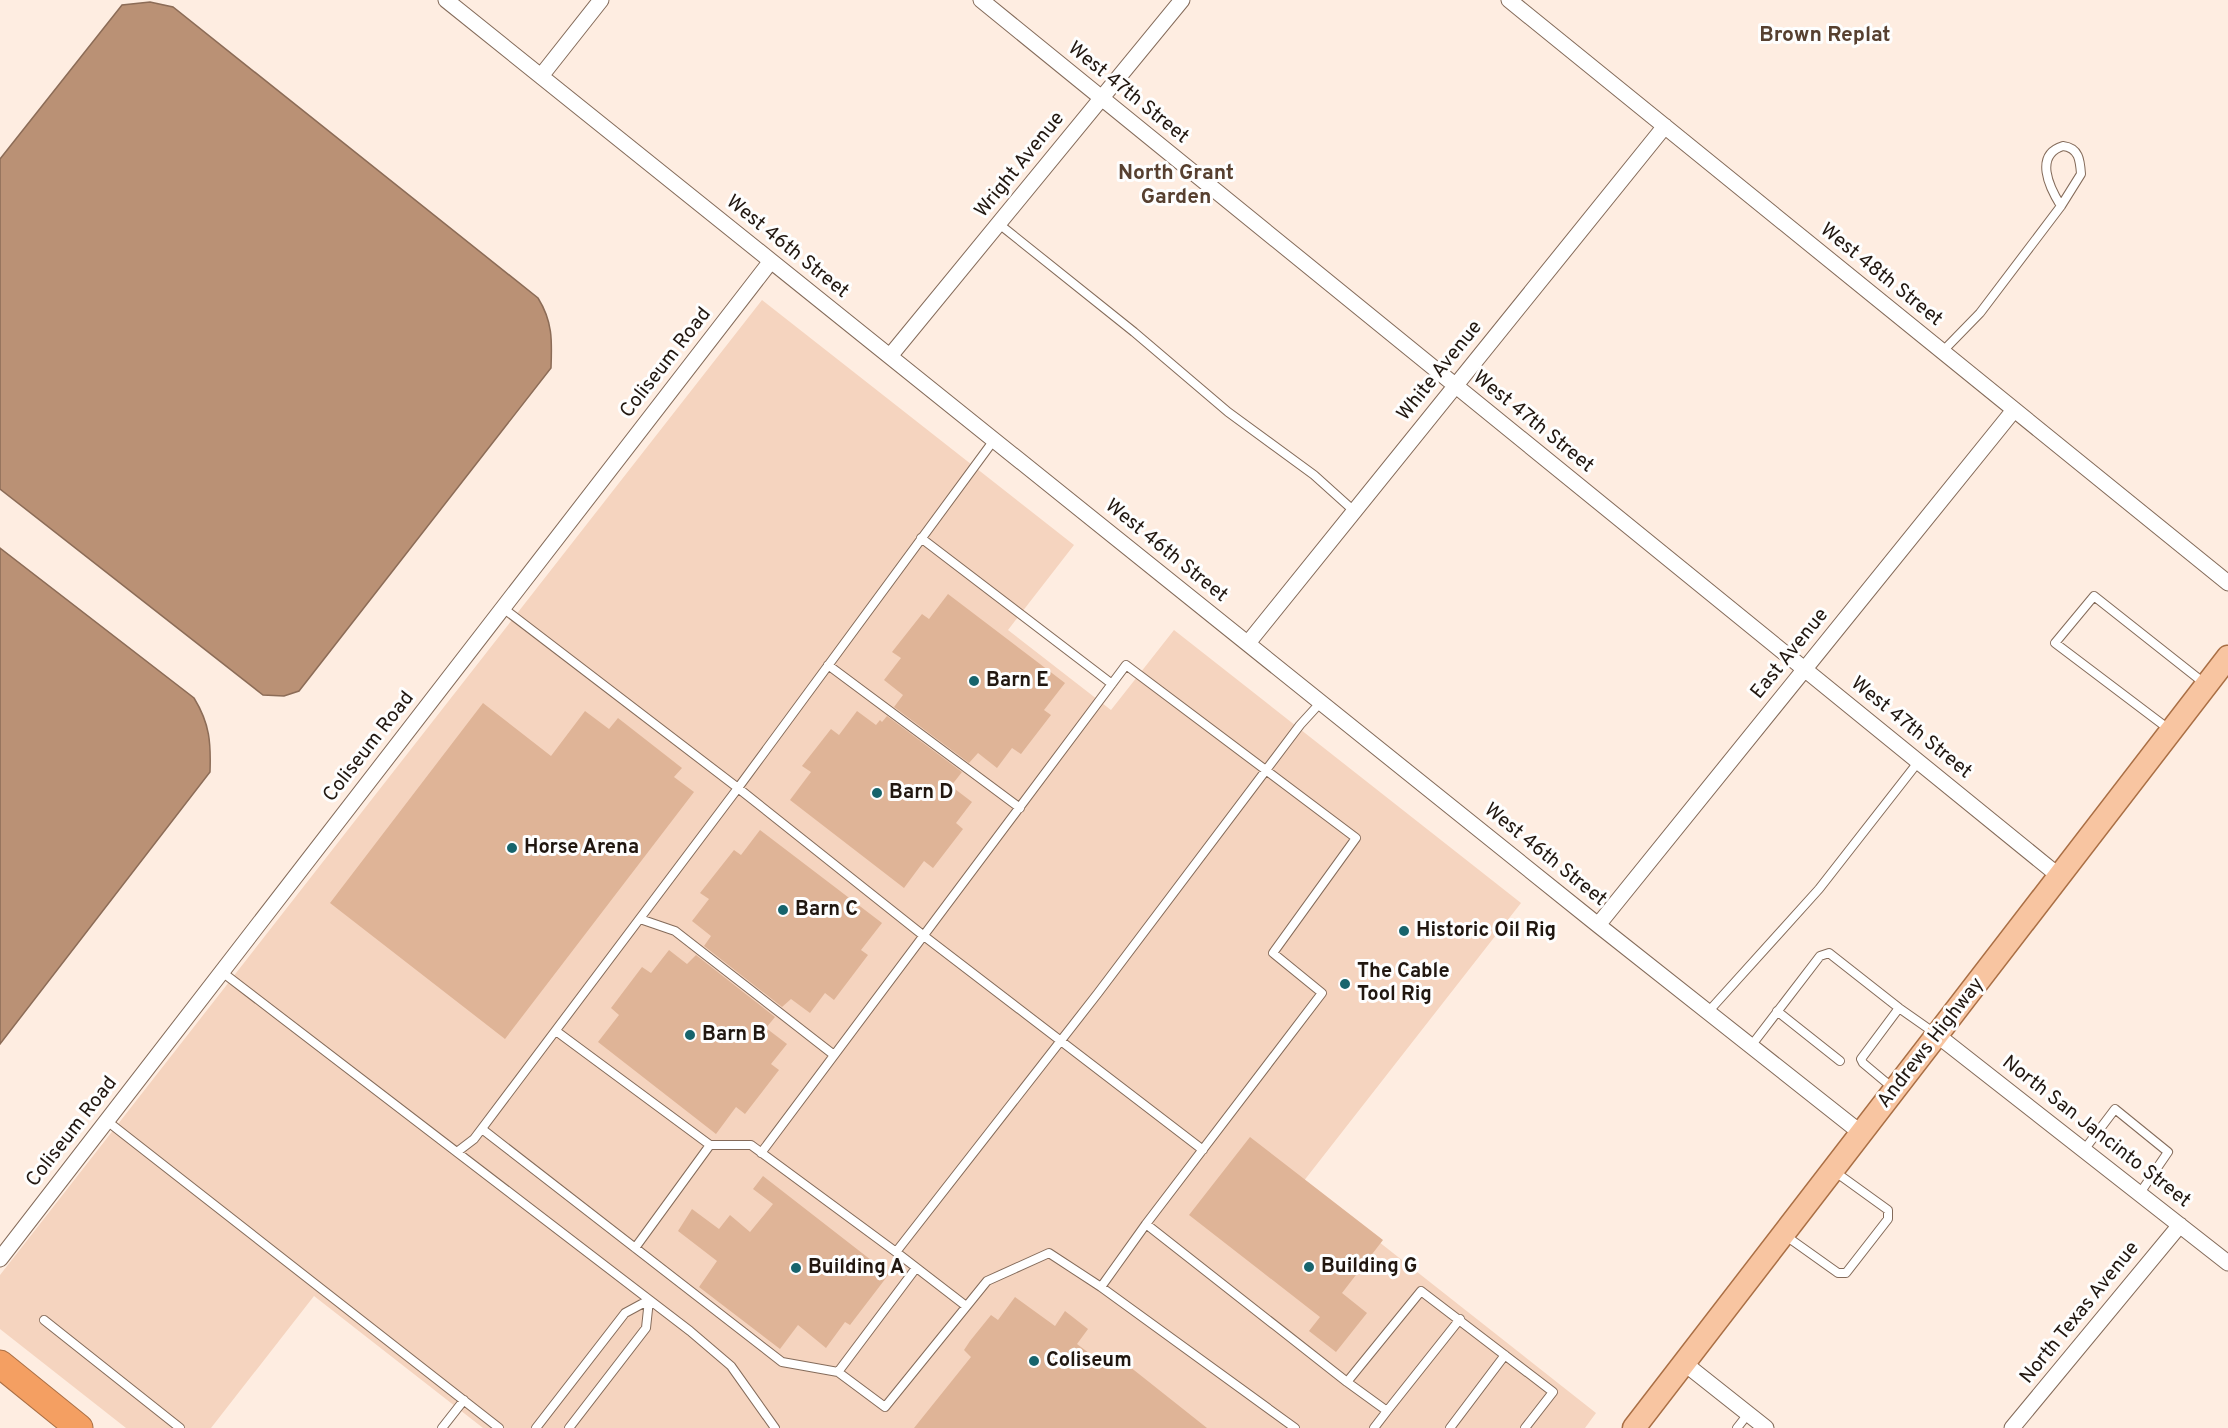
<svg xmlns="http://www.w3.org/2000/svg" width="2228" height="1428" font-family="Overpass,sans-serif">
<rect width="100%" height="100%" fill="#feede1"/>
<path fill="#f5d4bf" d="M 762,300 L 1074,545 L 1008,630 L 1111,710 L 1174,630 L 1521,903 L 1303,1182 L 1596,1413 L 1585,1428 L 483,1428 L 314,1296 L 211,1428 L 126,1428 L 0,1329 L 0,1275 Z"/>
<path fill="#ba9175" stroke="#8c6c57" stroke-width="1.5" d="M 150,2 L 173,7 L 538,298 C 553,322 552,341 551,368 L 299,691 L 284,696 L 263,695 L 0,489 L 0,159 L 122,5 Z
M 0,548 L 194,698 C 210,724 211,743 210,772 L 0,1044 Z"/>
<path fill="#dfb497" d="M 948,594 L 1065,683 L 1044,710 L 1051,715 L 1021,754 L 1012,748 L 997,768 L 978,753 L 969,763 L 894,707 L 903,695 L 884,680 L 901,658 L 892,652 L 922,614 L 929,619 Z
M 483,703 L 551,756 L 585,711 L 609,729 L 618,718 L 682,768 L 674,777 L 694,792 L 505,1039 L 330,903 Z
M 857,711 L 876,725 L 880,720 L 882,722 L 887,716 L 962,772 L 951,786 L 972,802 L 956,823 L 963,829 L 933,868 L 924,861 L 904,888 L 790,800 L 811,772 L 802,766 L 831,729 L 839,735 Z
M 760,830 L 882,923 L 861,950 L 868,955 L 834,1000 L 825,993 L 810,1013 L 791,999 L 782,1007 L 704,946 L 711,936 L 692,921 L 709,899 L 700,893 L 734,850 L 741,855 Z
M 669,950 L 687,964 L 696,955 L 775,1017 L 766,1028 L 787,1044 L 771,1064 L 779,1070 L 745,1114 L 736,1107 L 716,1134 L 598,1042 L 619,1015 L 611,1008 L 642,967 L 651,973 Z
M 1250,1137 L 1383,1240 L 1342,1293 L 1367,1313 L 1336,1352 L 1309,1331 L 1320,1317 L 1189,1215 Z
M 763,1176 L 889,1274 L 850,1325 L 845,1322 L 826,1348 L 798,1325 L 780,1349 L 699,1287 L 717,1261 L 678,1231 L 692,1209 L 719,1229 L 730,1215 L 750,1232 L 773,1204 L 753,1189 Z
M 1015,1297 L 1055,1326 L 1065,1311 L 1088,1329 L 1077,1344 L 1106,1366 L 1115,1355 L 1207,1428 L 914,1428 L 971,1357 L 964,1350 L 970,1341 L 991,1315 L 998,1320 Z"/>
<g fill="none" stroke-linecap="round" stroke-linejoin="round">
<defs>
<path id="lane" d="M 999,224 L 1134,332 L 1228,412 L 1314,475 L 1354,511
M 1942,352 L 1980,313 L 2061,206 L 2081,174 C 2080,160 2079,148 2063,146 C 2034,155 2049,187 2061,206
M 921,538 L 1112,684
M 503,608 L 738,788 L 994,440
M 828,665 L 1020,808
M 2170,730 L 2055,643 L 2094,596 L 2204,683
M 640,919 L 675,931 L 834,1055
M 222,972 L 690,1331 L 731,1366 L 775,1428
M 1777,1011 L 1840,1061
M 1708,1012 L 1819,889 L 1919,761
M 556,1031 L 710,1145 L 751,1145 L 896,1252
M 1751,1046 L 1820,956 L 1829,953 L 1899,1008 L 1936,1034
M 1894,1089 L 1863,1063 L 1861,1059 L 1899,1008
M 107,1121 L 499,1428
M 482,1129 L 782,1362 L 838,1372
M 2084,1150 L 2115,1109 L 2168,1152 L 2140,1193
M 457,1152 L 474,1139 L 738,788 L 924,936 L 1203,1150
M 761,1153 L 1126,665 L 1356,838 L 1273,953 L 1322,993 L 1146,1224
M 1786,1236 L 1838,1273 L 1846,1273 L 1888,1219 L 1888,1210 L 1834,1171
M 635,1248 L 710,1145
M 916,1268 L 838,1372 L 885,1407 L 987,1281 L 1049,1253 L 1101,1287 L 1295,1428
M 1101,1287 L 1146,1224 L 1347,1382
M 966,1306 L 896,1252 L 1098,993 L 1300,725 L 1321,702
M 1460,1319 L 1387,1411 L 1347,1382 L 1421,1291 L 1553,1392 L 1525,1428
M 44,1320 L 180,1428
M 442,1428 L 464,1400
M 536,1428 L 625,1313 L 649,1300 L 646,1328 L 569,1428
M 1374,1428 L 1387,1411
M 1450,1428 L 1505,1355
M 1737,1428 L 1748,1414"/>
<path id="street" d="M 446,0 L 1598,925 L 1861,1133
M 981,0 L 2059,876
M 1509,0 L 2228,583
M 541,76 L 601,0
M 890,356 L 1182,0
M 1248,643 L 1665,126
M 1598,925 L 2014,410
M 1937,1035 L 2228,1263
M 0,1259 L 771,261
M 1684,1363 L 1766,1428
M 2012,1428 L 2180,1225"/>
<path id="primary" d="M 1634,1428 L 2228,657"/>
<path id="highway" d="M 0,1364 L 79,1428"/>
</defs>
<use href="#lane" stroke="#846b5a" stroke-width="10"/>
<use href="#street" stroke="#846b5a" stroke-width="17"/>
<use href="#primary" stroke="#aa6f45" stroke-width="25"/>
<use href="#highway" stroke="#aa6f45" stroke-width="29"/>
<use href="#lane" stroke="#fff" stroke-width="8"/>
<use href="#street" stroke="#fff" stroke-width="15"/>
<use href="#primary" stroke="#f8c5a1" stroke-width="22"/>
<use href="#highway" stroke="#f49f62" stroke-width="27"/>
</g>
<g fill="#17646c" stroke="#fefefe" stroke-width="2">
<circle cx="974" cy="681" r="6"/>
<circle cx="877" cy="793" r="6"/>
<circle cx="512" cy="848" r="6"/>
<circle cx="783" cy="910" r="6"/>
<circle cx="1404" cy="931" r="6"/>
<circle cx="1345" cy="984" r="6"/>
<circle cx="690" cy="1035" r="6"/>
<circle cx="1309" cy="1267" r="6"/>
<circle cx="796" cy="1268" r="6"/>
<circle cx="1034" cy="1361" r="6"/>
</g>
<g text-anchor="middle" dominant-baseline="central" stroke-width="6" stroke-linejoin="round" paint-order="stroke">
<g font-size="20" fill="#211710" stroke="#fefefe">
<text transform="translate(1128 93) rotate(39)">West 47th Street</text>
<text transform="translate(1020 165) rotate(-51)">Wright Avenue</text>
<text transform="translate(787 247) rotate(39)">West 46th Street</text>
<text transform="translate(1881 275) rotate(39)">West 48th Street</text>
<text transform="translate(666 363) rotate(-52)">Coliseum Road</text>
<text transform="translate(1440 371) rotate(-51)">White Avenue</text>
<text transform="translate(1533 422) rotate(39)">West 47th Street</text>
<text transform="translate(1166 551) rotate(39)">West 46th Street</text>
<text transform="translate(1790 654) rotate(-51)">East Avenue</text>
<text transform="translate(1911 728) rotate(39)">West 47th Street</text>
<text transform="translate(369 747) rotate(-52)">Coliseum Road</text>
<text transform="translate(1545 855) rotate(39)">West 46th Street</text>
<text transform="translate(1931 1043) rotate(-52)">Andrews Highway</text>
<text transform="translate(72 1132) rotate(-52)">Coliseum Road</text>
<text transform="translate(2096 1132) rotate(38)">North San Jancinto Street</text>
<text transform="translate(2080 1313) rotate(-51)">North Texas Avenue</text>
</g>
<g font-size="20" font-weight="bold" fill="#211710" stroke="#fefefe" text-anchor="start">
<text x="986" y="681">Barn E</text>
<text x="889" y="793">Barn D</text>
<text x="524" y="848">Horse Arena</text>
<text x="795" y="910">Barn C</text>
<text x="1416" y="931">Historic Oil Rig</text>
<text x="1357" y="972">The Cable<tspan x="1357" dy="23">Tool Rig</tspan></text>
<text x="702" y="1035">Barn B</text>
<text x="1321" y="1267">Building G</text>
<text x="808" y="1268">Building A</text>
<text x="1046" y="1361">Coliseum</text>
</g>
<g font-size="21" font-weight="bold" fill="#574030" stroke="#fefefe">
<text x="1825" y="35">Brown Replat</text>
<text x="1176" y="173">North Grant<tspan x="1176" dy="24">Garden</tspan></text>
</g>
</g>
</svg>
